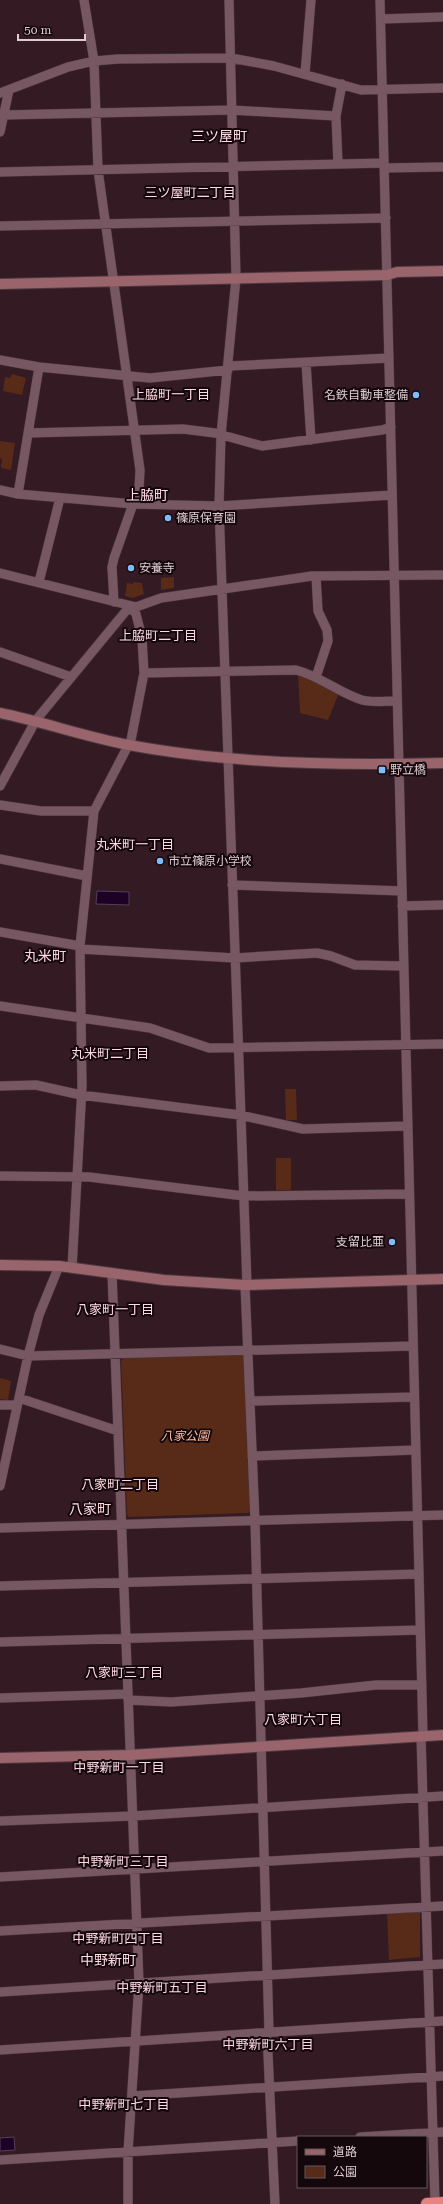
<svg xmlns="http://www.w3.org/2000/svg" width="443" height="2204" font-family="'Roboto Serif','Noto Sans JP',serif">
<rect width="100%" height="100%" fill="#341a22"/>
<path fill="#572b18" d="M 12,374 L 26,378 L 22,395 L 3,391 L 5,377 L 10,378 Z
M 0,441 L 15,443 L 11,470 L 1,468 L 2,459 L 0,458 Z
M 174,577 L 174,588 L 161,590 L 161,578 Z
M 133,582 L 142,583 L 144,594 L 133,598 L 125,596 L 127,583 L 133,584 Z
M 298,674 L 339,693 L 328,720 L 300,713 Z
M 285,1089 L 296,1089 L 297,1120 L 286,1120 Z
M 276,1158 L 291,1158 L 291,1190 L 276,1190 Z
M 244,1354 L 249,1425 L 246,1429 L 250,1511 L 248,1513 L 129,1517 L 127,1515 L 121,1361 L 124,1358 Z
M 0,1378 L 11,1381 L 8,1400 L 0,1399 Z
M 416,1910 L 420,1913 L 420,1957 L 389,1960 L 387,1912 Z"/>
<path fill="#1d0226" stroke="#573f59" d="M 97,891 L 129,892 L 129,905 L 96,904 Z
M 14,2137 L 15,2150 L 0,2151 L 0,2138 Z"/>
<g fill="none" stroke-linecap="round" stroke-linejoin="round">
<defs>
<path id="street" d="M 84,0 L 94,61 L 98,170 L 140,470 L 139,490 L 136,504
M 229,0 L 236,278 L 221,435 L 219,506 L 247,1285
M 380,0 L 423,1736
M 381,19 L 443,17
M 305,74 L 311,0
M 0,93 L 68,67 L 94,61 L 118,59 L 231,58 L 274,66 L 361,90 L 443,88
M 3,115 L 232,110 L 336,116
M 0,132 L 9,90
M 338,164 L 336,116 L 342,84
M 384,168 L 443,167
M 0,172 L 384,163
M 0,226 L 386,218
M 0,360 L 39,367 L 150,378 L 228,370
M 306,363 L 311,440
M 229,366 L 389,358
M 28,433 L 183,429 L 215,433 L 262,446 L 382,430 L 391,427
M 0,490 L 18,494 L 133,504 L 219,506 L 392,495
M 18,494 L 39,367
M 0,573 L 136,607 L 161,598 L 312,576 L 443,575
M 39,582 L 60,498
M 114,602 L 112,567 L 114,558 L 133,504
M 0,652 L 71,677
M 144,673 L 296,670 C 320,676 339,693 362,700 C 373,703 385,701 397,701
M 316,677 L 328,641 L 327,630 L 318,611 L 316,576
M 0,786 L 36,720 L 130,606
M 0,805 L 41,811 L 94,811
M 0,859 L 87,876
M 232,885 L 402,891
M 402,906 L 443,905
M 0,932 L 80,946
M 80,949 L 235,958 L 317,953 L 331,956 L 355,965 L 403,966
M 0,1006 L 150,1028 L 209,1048 L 443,1044
M 0,1086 L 36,1085 L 81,1095 L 240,1115 L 303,1129 L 407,1126
M 0,1176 L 89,1177 L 244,1196 L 409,1194
M 72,1268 L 82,1087 L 80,946 L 94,811 L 131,740 L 144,673 L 142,638 L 136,614 L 130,606
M 112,1273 L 139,1983 L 128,2152 L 128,2204
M 245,1285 L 255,1521 L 269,2033
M 0,1349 L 28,1356 L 413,1346
M 19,1398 L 118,1431
M 250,1401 L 414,1397
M 0,1405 L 17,1405
M 252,1456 L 415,1450
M 0,1486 L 28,1356 L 39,1315 L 59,1266
M 0,1528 L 443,1515
M 0,1586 L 419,1574
M 0,1642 L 420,1630
M 0,1698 L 128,1694
M 128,1700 L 171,1702 L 301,1693 L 376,1685 L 422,1685
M 421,1736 L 435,2203
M 0,1821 L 133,1816 L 443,1796
M 0,1877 L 443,1851
M 0,1931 L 443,1906
M 0,1992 L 443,1964
M 267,2033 L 275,2204
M 0,2050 L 443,2021
M 132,2096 L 443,2076
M 360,2137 L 443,2132
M 0,2160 L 298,2141"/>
<path id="secondary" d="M 0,284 L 387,275 L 397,272 L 443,271
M 0,713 C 44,722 86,737 129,745 C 230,764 340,766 443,763
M 0,1265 L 59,1266 L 164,1280 L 245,1285 L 443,1279
M 0,1758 L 130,1755 L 443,1735"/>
<path id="highway" d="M 427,2204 L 443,2203"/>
</defs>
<use href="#street" stroke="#4d383f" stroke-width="10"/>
<use href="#secondary" stroke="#4d383f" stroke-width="12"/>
<use href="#highway" stroke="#4d383f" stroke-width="14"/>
<use href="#street" stroke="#775761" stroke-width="9"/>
<use href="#secondary" stroke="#99646b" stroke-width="10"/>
<use href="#highway" stroke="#e98281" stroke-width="12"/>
</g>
<g fill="#81bcfa" stroke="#14080c" stroke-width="1.5">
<circle cx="416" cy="395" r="4"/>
<circle cx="168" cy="518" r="4"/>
<circle cx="131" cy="568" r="4"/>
<rect x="378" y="766" width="8" height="8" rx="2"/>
<circle cx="160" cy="861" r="4"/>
<circle cx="392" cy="1242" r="4"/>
</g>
<g text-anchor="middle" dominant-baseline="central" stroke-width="4" stroke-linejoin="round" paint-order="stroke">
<g font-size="12" fill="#deccd1" stroke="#14080c" text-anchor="start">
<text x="408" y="395" text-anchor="end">名鉄自動車整備</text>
<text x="176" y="518">篠原保育園</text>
<text x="139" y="568">安養寺</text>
<text x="390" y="770">野立橋</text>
<text x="168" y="861">市立篠原小学校</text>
<text x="384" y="1242" text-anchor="end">支留比亜</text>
</g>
<g font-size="12" font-style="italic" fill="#fdbba0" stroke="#14080c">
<text x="185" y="1436">八家公園</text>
</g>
<g font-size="13" fill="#fed8e3" stroke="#14080c">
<text x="190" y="192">三ツ屋町二丁目</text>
<text x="171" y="394">上脇町一丁目</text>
<text x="158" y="635">上脇町二丁目</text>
<text x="135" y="844">丸米町一丁目</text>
<text x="110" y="1053">丸米町二丁目</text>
<text x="115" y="1309">八家町一丁目</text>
<text x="120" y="1484">八家町二丁目</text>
<text x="124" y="1672">八家町三丁目</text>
<text x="303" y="1719">八家町六丁目</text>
<text x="119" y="1767">中野新町一丁目</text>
<text x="123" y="1861">中野新町三丁目</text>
<text x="118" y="1938">中野新町四丁目</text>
<text x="162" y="1987">中野新町五丁目</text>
<text x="268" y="2044">中野新町六丁目</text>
<text x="124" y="2104">中野新町七丁目</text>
</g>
<g font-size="14" fill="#fed8e3" stroke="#14080c">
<text x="219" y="136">三ツ屋町</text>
<text x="147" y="495">上脇町</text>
<text x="45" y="956">丸米町</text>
<text x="90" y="1509">八家町</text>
<text x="108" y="1960">中野新町</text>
</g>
</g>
<rect x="297" y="2136" width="130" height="52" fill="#14080c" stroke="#65565b"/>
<rect x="305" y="2149" width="20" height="6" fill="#99646b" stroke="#65565b"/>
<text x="333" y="2156" font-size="12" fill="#deccd1">道路</text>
<rect x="305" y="2166" width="20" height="12" fill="#572b18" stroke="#65565b"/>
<text x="333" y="2176" font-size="12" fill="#deccd1">公園</text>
<path d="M18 34v6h67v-6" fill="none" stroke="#deccd1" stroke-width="2"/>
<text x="24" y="34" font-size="12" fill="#deccd1" stroke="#14080c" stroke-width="3" paint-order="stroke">50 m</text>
</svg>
